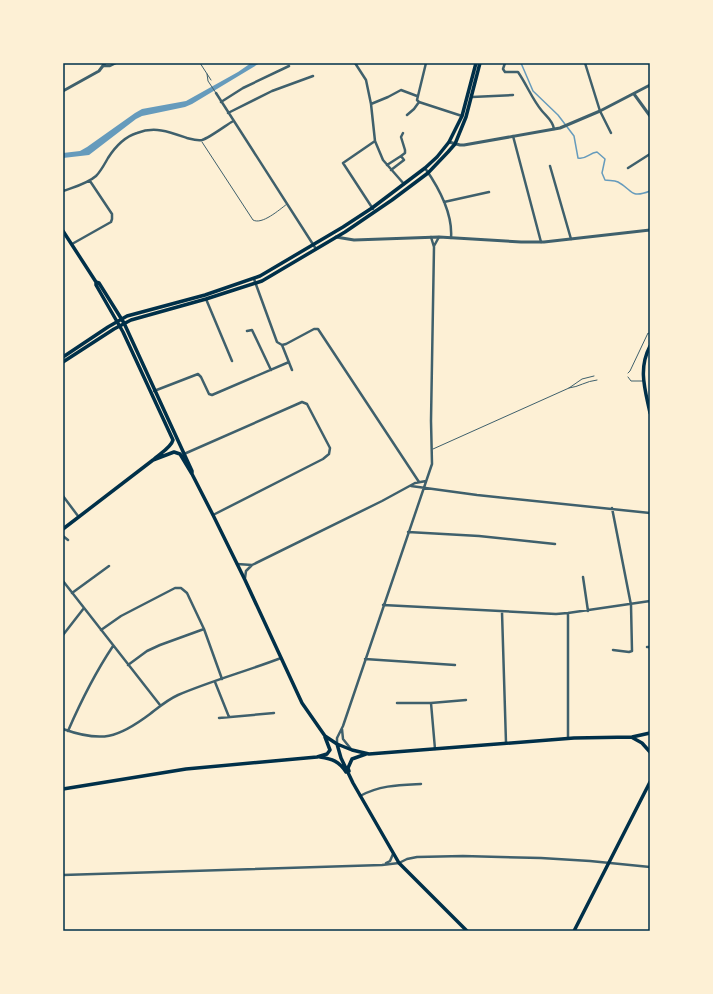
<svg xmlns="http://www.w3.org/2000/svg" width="713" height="994" font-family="Mulish,sans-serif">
<rect width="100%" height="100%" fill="#fdf0d5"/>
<path fill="#669bbc" d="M 251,63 L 260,63 L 192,104 L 185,107 L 142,116 L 136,119 L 89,155 L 63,158 L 63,153 L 80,151 L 87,147 L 135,113 L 142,109 L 186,101 L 238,72 Z"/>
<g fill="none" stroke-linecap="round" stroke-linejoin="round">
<path stroke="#669bbc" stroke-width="1.5" d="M 521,63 L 533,91 L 558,115 L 574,136 L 578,158 C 586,160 589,153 597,152 L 605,159 L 602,173 L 605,180 C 609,181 614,180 618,182 C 633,190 630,199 650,191"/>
<path stroke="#3f606c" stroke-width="1" d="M 200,63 L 211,80
M 207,74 L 208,81 L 216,93
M 202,142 L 253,220 C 262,225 279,210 287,204
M 628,373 L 630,371 L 648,333 L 650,334
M 628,377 L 631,381 L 643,381
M 569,388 C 579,387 586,381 597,380
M 433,449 L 569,388 L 582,379 L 594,376"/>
<path stroke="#3f606c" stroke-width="2.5" d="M 355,63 L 366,80 L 371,104 L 375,141 L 343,163 L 373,209
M 426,63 L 417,100 L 419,102 L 462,116
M 505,63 L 503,69 L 505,72 L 518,72 C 527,85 532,99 542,111 C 547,117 553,121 554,129
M 585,63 L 600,111 L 611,133
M 103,66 L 110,66 L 116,63
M 216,93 L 316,249
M 472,97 L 513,95
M 221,102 L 243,88 L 289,66
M 371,104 L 388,97 L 401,90 L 417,96
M 228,113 L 272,91 L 313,76
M 407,115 L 414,109 L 419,102
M 513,136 L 541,242
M 375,141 L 383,160 L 404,184
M 387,165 L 401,156
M 550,166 L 571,239
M 425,168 C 439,188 453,213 451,238
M 628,168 L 650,154
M 391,170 L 404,160 L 401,156 L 405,153 L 405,150 L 401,137 L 403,133
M 63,191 C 74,187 87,184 96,176 C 101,171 104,165 108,158 C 115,147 124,137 137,133 C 155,126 170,132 187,138 C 191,139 197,141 202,140 C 209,138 225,126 233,121
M 444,202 L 489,192
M 72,244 L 111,222 L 112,219 L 112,214 L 90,181
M 434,246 L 439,237
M 254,279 L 277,342 L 282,345 L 286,344 L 314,329 L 318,329 L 419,482
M 206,299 L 232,361
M 247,331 L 252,330 L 271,370
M 282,345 L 292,370
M 154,391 L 198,374 L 201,377 L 209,394 L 212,395 L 289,362
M 184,454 L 302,402 L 307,404 L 330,448 L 329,454 L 323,459 L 213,515
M 411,486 L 477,495 L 650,513
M 63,496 L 78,516
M 612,508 L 631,605 L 632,651 L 629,652 L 613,650
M 408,532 L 479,536 L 555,544
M 63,536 L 68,540
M 237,564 L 252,565
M 583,577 L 588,611
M 245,578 L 246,571 L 252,565 L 382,501 L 415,483 L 426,481
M 63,581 L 160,705
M 72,593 L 109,566
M 383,605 L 556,614 L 568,613 L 650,601
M 502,612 L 506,743
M 568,613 L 568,738
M 101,630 L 121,616 L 175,588 L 181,588 L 187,593 L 204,629 L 222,679
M 63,635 L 84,608
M 647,647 L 650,647
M 365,659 L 455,665
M 128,665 L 147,651 L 160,645 L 204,629
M 215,682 L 229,717
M 397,703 L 431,703 L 466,700
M 431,703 L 435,749
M 219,718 L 274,713
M 63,729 C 102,743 118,738 150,714 C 159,707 167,700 178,695 C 211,681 247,671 281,658
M 342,729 L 343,739 L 351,749
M 68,731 C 81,701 95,673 113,646
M 337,744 L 337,738 L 343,726 L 432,464 L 431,421 L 434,247 L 431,237
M 360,796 C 380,785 400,785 421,784
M 386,863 L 390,861 L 393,854
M 63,875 L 382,865 L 399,863 L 407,859 L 417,857 L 463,856 L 541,858 L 590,861 L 650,867"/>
<path stroke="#3f606c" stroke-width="3" d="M 63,91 L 99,71 L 105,63
M 634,94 L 650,116
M 449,142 L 460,145 L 464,145 L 560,128 L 600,111 L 650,85
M 336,237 L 354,240 L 439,237 L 521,242 L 544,242 L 650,230"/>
<path stroke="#003049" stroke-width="3.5" d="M 63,231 L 96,282 L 96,285 L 123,332 L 173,440 C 171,448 159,454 153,460 L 63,529
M 96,282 L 99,283 L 124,323 L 192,471 L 192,474
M 650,346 C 638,369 645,389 650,413
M 153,460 L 174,452 L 180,454 L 192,474 L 213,515 L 245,580 L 302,703 L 325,736 L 337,744 L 352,750 L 369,754 L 574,738 L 632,737 L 650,733
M 633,738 L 642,743 L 650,752
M 337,744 L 341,758 L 353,783 L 399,863 L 467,931
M 320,757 C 332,759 339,761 346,772
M 349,771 L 348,768 L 352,759 L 366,754
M 63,789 L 186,769 L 317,757 L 327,754 L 330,750 L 325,737
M 574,931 L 650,782"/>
<path stroke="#003049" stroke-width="3.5" d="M 63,357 L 108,327 L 127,316 L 205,295 L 260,276 L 343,227 L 372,208 L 425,168 L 437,157 L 449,142 L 462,116 L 476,63
M 63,362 L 114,329 L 131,320 L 206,299 L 262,281 L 345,232 L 392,200 L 428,173 L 448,152 L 455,144 L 466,117 L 480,63"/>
</g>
<rect width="713" height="994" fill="none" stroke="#fdf0d5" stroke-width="128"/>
<rect x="64" y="64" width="585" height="866" fill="none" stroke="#003049" stroke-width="1.5"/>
</svg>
